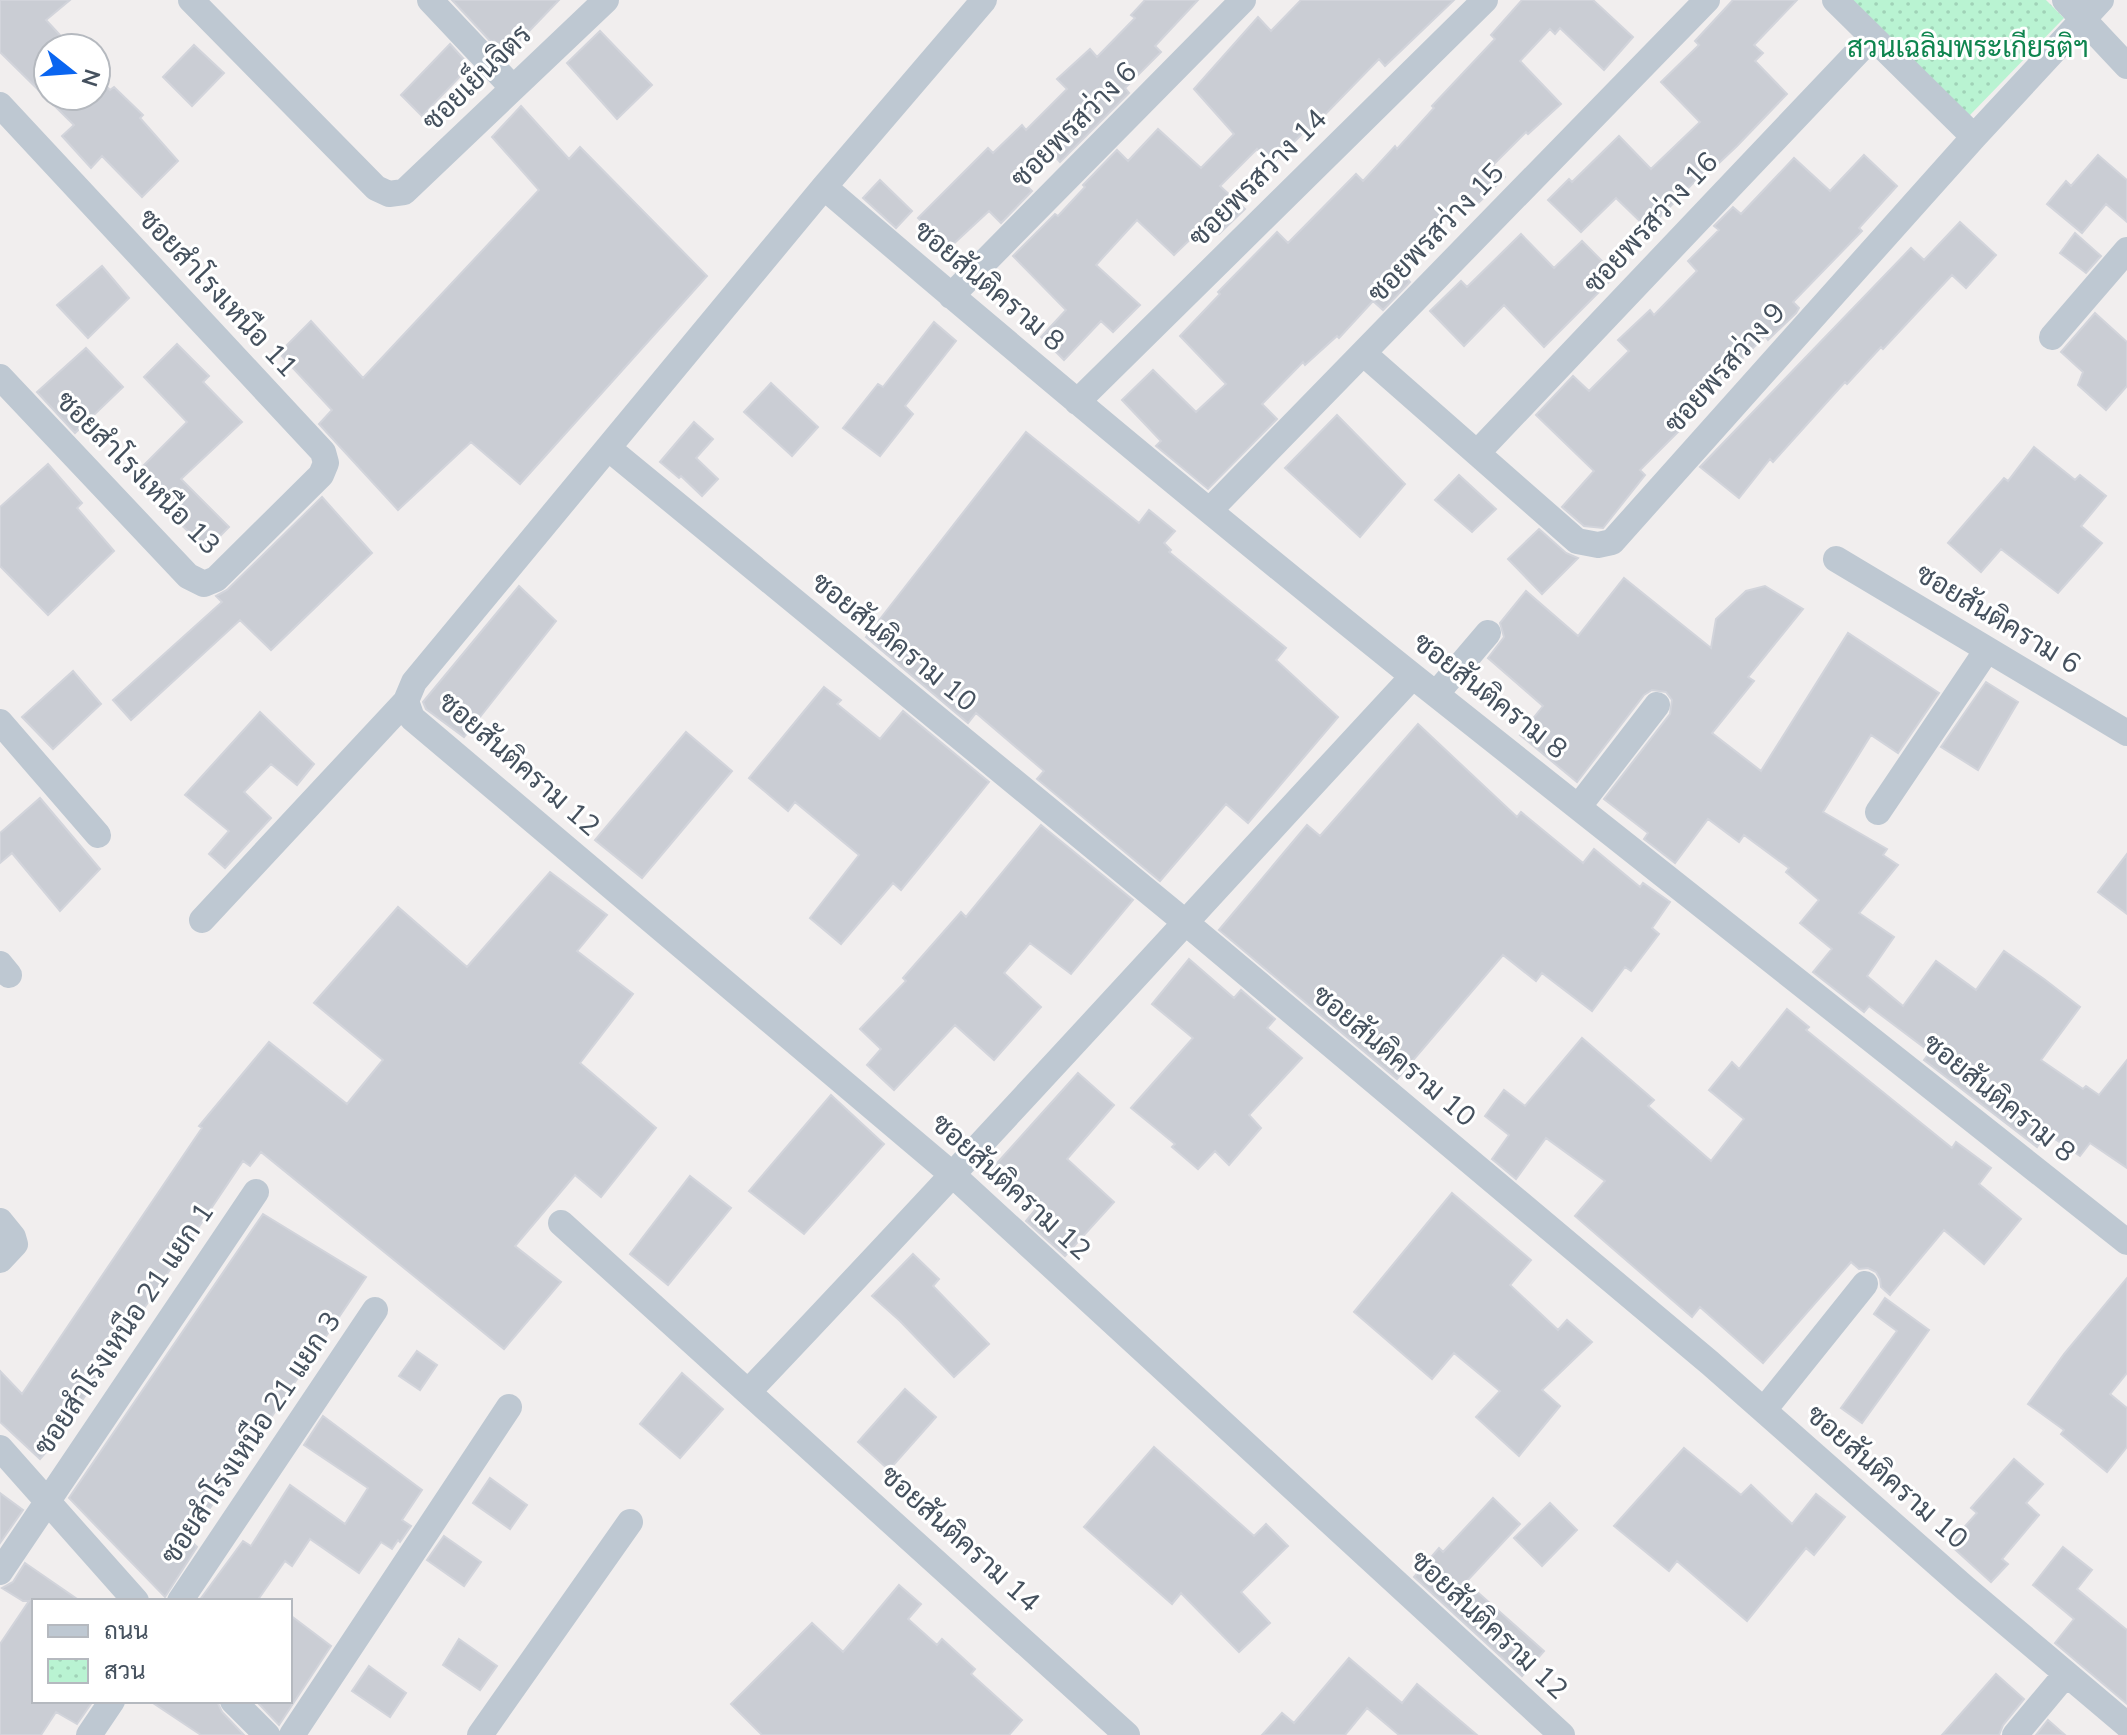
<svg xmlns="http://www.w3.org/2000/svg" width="2127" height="1735" font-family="'Nunito Sans',Sarabun,sans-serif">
<defs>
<pattern id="park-dots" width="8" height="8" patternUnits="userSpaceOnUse" patternTransform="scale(2)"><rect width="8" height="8" fill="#b9f3d2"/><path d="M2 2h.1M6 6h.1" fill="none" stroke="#a0d2b7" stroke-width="1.8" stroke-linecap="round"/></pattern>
</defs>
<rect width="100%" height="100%" fill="#f1eeee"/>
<path fill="url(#park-dots)" d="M 1852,0 L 2046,0 L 2064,18 L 1969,116 Z"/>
<path fill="#cacdd4" stroke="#d2d4db" stroke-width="2" d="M 0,0 L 70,0 L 46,20 L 72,48 L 48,48 L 48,96 L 96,96 L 96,75 L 110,90 L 114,87 L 143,115 L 140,118 L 178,161 L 142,197 L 102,156 L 91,168 L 62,136 L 74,125 L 0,52 Z
M 452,0 L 559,0 L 507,54 L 494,41 L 492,43 Z
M 1145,0 L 1198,0 L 1155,46 L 1161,52 L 1125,88 L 1129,93 L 1060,162 L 1054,155 L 1024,183 L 1032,191 L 1001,223 L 989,211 L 949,248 L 918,218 L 988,148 L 993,153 L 1022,125 L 1026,130 L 1067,89 L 1057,79 L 1090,49 L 1097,57 L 1135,18 L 1131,15 Z
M 1301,0 L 1454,0 L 1385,66 L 1379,59 L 1308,132 L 1306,130 L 1272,164 L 1257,149 L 1220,186 L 1245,209 L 1219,234 L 1207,223 L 1174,255 L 1137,220 L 1096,265 L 1140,305 L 1113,332 L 1101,321 L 1064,360 L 1041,337 L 1066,310 L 1013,256 L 1055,214 L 1058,216 L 1085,187 L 1083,185 L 1117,150 L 1128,161 L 1158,129 L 1201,168 L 1234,134 L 1194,89 L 1258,17 L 1271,31 Z
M 1522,0 L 1593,0 L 1633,37 L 1604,70 L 1560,28 L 1555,34 L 1550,29 L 1520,61 L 1561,104 L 1528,134 L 1526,132 L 1493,165 L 1505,177 L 1474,207 L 1463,196 L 1395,265 L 1410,282 L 1383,310 L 1373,301 L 1339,338 L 1337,336 L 1305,365 L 1303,362 L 1262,404 L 1277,419 L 1208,489 L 1156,446 L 1161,441 L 1122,400 L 1153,370 L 1196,412 L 1226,384 L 1180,336 L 1220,294 L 1218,292 L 1277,232 L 1288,243 L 1356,174 L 1363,181 L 1395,146 L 1397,149 L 1434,108 L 1432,106 L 1495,39 L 1491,35 Z
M 1733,0 L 1797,0 L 1754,45 L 1763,53 L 1755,61 L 1787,94 L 1737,146 L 1701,180 L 1699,177 L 1648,229 L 1616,198 L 1581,232 L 1548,200 L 1569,179 L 1572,182 L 1619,136 L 1651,169 L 1700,122 L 1661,82 L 1699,45 L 1695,41 Z
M 600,31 L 652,85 L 617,119 L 567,63 Z
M 450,44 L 470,66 L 422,116 L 401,95 Z
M 194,45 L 224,73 L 192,106 L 163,77 Z
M 521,106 L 569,159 L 580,147 L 707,276 L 520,484 L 471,442 L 398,510 L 319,424 L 332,410 L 279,353 L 311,321 L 363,378 L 539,190 L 492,137 Z
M 1864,155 L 1897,186 L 1859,228 L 1862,231 L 1793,302 L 1799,308 L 1796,313 L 1768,340 L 1765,336 L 1721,380 L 1684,419 L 1687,423 L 1640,470 L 1645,475 L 1603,528 L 1584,526 L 1562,507 L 1594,471 L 1536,415 L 1573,376 L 1589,391 L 1629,351 L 1618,340 L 1650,310 L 1654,315 L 1697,271 L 1688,261 L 1719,230 L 1714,226 L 1733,207 L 1741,214 L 1794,158 L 1830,191 Z
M 2098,155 L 2127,180 L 2127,222 L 2106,204 L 2082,233 L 2047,204 L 2066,181 L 2071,186 Z
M 880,180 L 912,211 L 896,228 L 863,198 Z
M 1960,222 L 1996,255 L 1966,288 L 1952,275 L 1883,349 L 1881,347 L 1847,384 L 1845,382 L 1773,462 L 1770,459 L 1739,498 L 1700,467 L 1911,248 L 1924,260 Z
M 2075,233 L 2101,256 L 2086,273 L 2060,253 Z
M 1521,234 L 1554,268 L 1582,241 L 1616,275 L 1544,347 L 1504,305 L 1464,346 L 1430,311 L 1461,281 L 1467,287 Z
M 102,266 L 129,298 L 88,338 L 57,305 Z
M 2095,313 L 2127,342 L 2127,386 L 2106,410 L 2078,385 L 2083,372 L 2061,352 Z
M 934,322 L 956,341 L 905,406 L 913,414 L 880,456 L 843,428 L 878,384 L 883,387 Z
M 177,344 L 209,376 L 203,382 L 242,422 L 181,479 L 229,527 L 207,549 L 175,519 L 183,511 L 140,469 L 187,422 L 144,377 Z
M 86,348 L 123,387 L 75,433 L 37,392 Z
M 771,383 L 818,427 L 792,456 L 744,412 Z
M 1337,415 L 1405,484 L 1360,537 L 1285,468 Z
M 694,422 L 713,439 L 696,458 L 718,479 L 702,496 L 681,476 L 679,478 L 660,462 Z
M 1026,432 L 1139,523 L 1149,510 L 1175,531 L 1164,543 L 1171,550 L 1169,552 L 1286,648 L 1276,660 L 1338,717 L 1248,823 L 1226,804 L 1160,881 L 1037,779 L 1044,771 L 976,713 L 968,723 L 866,637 Z
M 2034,447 L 2075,480 L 2080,475 L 2106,496 L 2081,526 L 2102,543 L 2058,593 L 2001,549 L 1981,572 L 1948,543 L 2004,478 L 2008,481 Z
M 48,464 L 82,503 L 77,508 L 114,551 L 48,615 L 0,566 L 0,507 Z
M 1459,475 L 1496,509 L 1472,532 L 1435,500 Z
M 322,497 L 372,553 L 271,650 L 240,620 L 131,720 L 113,700 L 222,602 L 216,596 L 227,590 Z
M 1539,529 L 1566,553 L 1578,558 L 1542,594 L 1508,559 Z
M 1624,578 L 1711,648 L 1716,619 L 1746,591 L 1765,586 L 1803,609 L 1748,677 L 1754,681 L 1712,733 L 1761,771 L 1848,633 L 1939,693 L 1898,753 L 1871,735 L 1823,812 L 1887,849 L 1883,855 L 1898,865 L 1859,913 L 1894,937 L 1867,976 L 1903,1006 L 1936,961 L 1976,990 L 2004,951 L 2044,979 L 2080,1007 L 2041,1060 L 2083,1089 L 2086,1086 L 2099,1095 L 2127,1060 L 2127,1168 L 2090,1143 L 2080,1156 L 2046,1133 L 2037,1147 L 1924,1060 L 1930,1052 L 1869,1006 L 1864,1012 L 1813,972 L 1832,949 L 1800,923 L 1819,900 L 1786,872 L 1789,868 L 1744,835 L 1739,842 L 1708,819 L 1675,863 L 1644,839 L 1648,833 L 1604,799 L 1670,714 L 1672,700 L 1666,692 L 1652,690 L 1644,695 L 1577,782 L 1520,735 L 1543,706 L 1488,658 L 1504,637 L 1500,623 L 1526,591 L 1578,636 Z
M 519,586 L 556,621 L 464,737 L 426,709 L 423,702 Z
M 73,671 L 101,704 L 53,749 L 22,717 Z
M 1986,682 L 2018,702 L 1978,770 L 1941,747 Z
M 824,687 L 841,700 L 837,704 L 880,739 L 903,711 L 989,782 L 901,890 L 893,883 L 841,944 L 810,918 L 859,855 L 795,802 L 788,811 L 749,778 Z
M 260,712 L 314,764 L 297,785 L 271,764 L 244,792 L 271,818 L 225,868 L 209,854 L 229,831 L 185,795 Z
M 1418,724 L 1517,817 L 1521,812 L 1583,863 L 1594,849 L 1640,887 L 1643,883 L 1670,902 L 1652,928 L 1659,934 L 1631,971 L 1625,967 L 1592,1011 L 1542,973 L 1536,981 L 1503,955 L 1397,1079 L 1219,930 L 1307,825 L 1320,836 Z
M 686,732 L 732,771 L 642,878 L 595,840 Z
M 40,798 L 100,869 L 60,911 L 12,853 L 0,863 L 0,833 Z
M 1041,825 L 1133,900 L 1071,974 L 1030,943 L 1004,973 L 1041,1007 L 994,1060 L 955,1025 L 894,1090 L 867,1065 L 881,1049 L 860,1029 L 906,981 L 903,978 L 961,912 L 966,917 Z
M 2127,854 L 2127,914 L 2098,892 Z
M 550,872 L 607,915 L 577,951 L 633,994 L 580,1063 L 656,1128 L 601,1197 L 575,1175 L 515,1246 L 561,1282 L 504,1349 L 261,1152 L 250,1166 L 243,1161 L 67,1423 L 70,1425 L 40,1459 L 0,1422 L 0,1371 L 22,1394 L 202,1128 L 199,1126 L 269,1042 L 347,1104 L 383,1060 L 314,1003 L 398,907 L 467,967 Z
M 1189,959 L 1234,998 L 1241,990 L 1275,1019 L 1267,1028 L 1302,1058 L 1249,1115 L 1261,1128 L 1229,1165 L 1215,1151 L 1198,1169 L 1172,1147 L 1175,1144 L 1131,1108 L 1193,1038 L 1152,1004 Z
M 1787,1009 L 1809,1027 L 1806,1030 L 1952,1148 L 1956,1142 L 1991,1168 L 1979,1184 L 2021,1219 L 1984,1264 L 1944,1230 L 1890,1295 L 1881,1287 L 1880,1279 L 1876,1272 L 1868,1268 L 1859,1269 L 1851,1262 L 1763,1363 L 1700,1307 L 1692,1317 L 1575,1216 L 1605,1181 L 1546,1138 L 1516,1179 L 1492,1159 L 1509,1135 L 1485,1116 L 1504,1090 L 1525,1106 L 1582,1038 L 1654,1100 L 1648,1106 L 1711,1161 L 1744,1119 L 1709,1090 L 1732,1062 L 1739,1069 Z
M 1078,1073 L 1114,1105 L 1067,1159 L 1114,1202 L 1065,1256 L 1026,1221 L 1036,1209 L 990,1171 Z
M 831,1095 L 884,1144 L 804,1234 L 749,1191 Z
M 690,1176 L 731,1208 L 668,1285 L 630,1254 Z
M 1452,1193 L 1531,1260 L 1510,1285 L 1558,1330 L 1567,1320 L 1592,1342 L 1542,1390 L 1560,1406 L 1519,1456 L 1476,1417 L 1500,1391 L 1454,1353 L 1432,1379 L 1354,1312 Z
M 263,1214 L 366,1277 L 189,1539 L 197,1547 L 165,1597 L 69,1498 Z
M 913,1254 L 939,1279 L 933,1286 L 989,1344 L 954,1377 L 900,1321 L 872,1296 Z
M 2127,1278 L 2127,1373 L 2110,1394 L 2127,1408 L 2127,1447 L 2107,1472 L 2061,1434 L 2064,1430 L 2028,1404 L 2064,1354 Z
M 1885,1298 L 1929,1330 L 1862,1423 L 1841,1408 L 1897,1331 L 1874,1314 Z
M 417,1351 L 437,1365 L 420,1390 L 399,1376 Z
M 682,1373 L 723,1409 L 680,1458 L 640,1424 Z
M 905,1389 L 936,1417 L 889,1470 L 858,1442 Z
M 323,1416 L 422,1490 L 402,1520 L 411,1526 L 400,1542 L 398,1540 L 392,1549 L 381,1542 L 359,1573 L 310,1539 L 292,1566 L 285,1561 L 257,1601 L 199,1601 L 243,1541 L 251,1546 L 290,1485 L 345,1524 L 368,1488 L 304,1445 Z
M 1154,1447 L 1254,1536 L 1266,1524 L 1288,1546 L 1241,1592 L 1270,1623 L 1239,1652 L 1181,1593 L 1172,1604 L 1084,1527 Z
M 1684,1448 L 1741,1495 L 1751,1485 L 1792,1524 L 1816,1494 L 1845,1517 L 1814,1555 L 1806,1548 L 1747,1621 L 1677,1561 L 1669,1571 L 1614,1526 Z
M 2014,1459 L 2043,1484 L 2026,1503 L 2039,1515 L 2002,1559 L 2008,1564 L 1991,1582 L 1949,1544 L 1977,1513 L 1971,1508 Z
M 490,1478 L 527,1505 L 510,1529 L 473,1503 Z
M 0,1493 L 23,1510 L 0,1543 Z
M 1493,1498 L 1520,1524 L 1466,1582 L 1544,1651 L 1522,1676 L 1414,1577 L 1439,1548 L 1443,1552 Z
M 1550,1503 L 1577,1530 L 1542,1566 L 1514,1538 Z
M 444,1536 L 481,1562 L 464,1586 L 427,1560 Z
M 2063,1547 L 2092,1570 L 2077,1589 L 2127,1630 L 2127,1704 L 2055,1643 L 2074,1619 L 2033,1585 Z
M 25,1563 L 80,1601 L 34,1601 L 34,1701 L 93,1701 L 77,1724 L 56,1712 L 41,1735 L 0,1735 L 0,1644 L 29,1601 L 23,1601 L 2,1588 L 13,1582 Z
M 899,1585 L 921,1604 L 908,1619 L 937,1645 L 942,1639 L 975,1669 L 971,1674 L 1022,1720 L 1009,1735 L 762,1735 L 731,1704 L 812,1623 L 843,1652 Z
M 290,1615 L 331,1646 L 279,1725 L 256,1701 L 290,1701 Z
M 459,1639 L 497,1666 L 480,1690 L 443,1665 Z
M 1349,1658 L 1402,1703 L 1417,1684 L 1477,1735 L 1399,1735 L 1367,1708 L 1345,1735 L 1262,1735 L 1282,1713 L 1294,1723 Z
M 369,1666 L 406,1693 L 390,1717 L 352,1691 Z
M 1996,1674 L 2024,1699 L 2003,1725 L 1999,1735 L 1942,1735 Z
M 150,1701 L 217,1701 L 222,1712 L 244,1735 L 201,1735 Z
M 2048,1720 L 2065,1735 L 2036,1735 Z"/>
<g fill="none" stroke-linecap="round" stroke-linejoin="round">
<path stroke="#bec8d2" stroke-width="26" d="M 191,0 L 376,188 L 389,194 L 404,192 L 606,0
M 430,0 L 513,88
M 1835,0 L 1974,137
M 2065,0 L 2127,66
M 0,105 L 323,452 L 326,463 L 321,475 L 216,579 L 204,584 L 188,576 L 0,377
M 824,187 C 1018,353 1214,517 1414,677 C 1651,866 1890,1052 2127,1242
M 951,296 L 1243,0
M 2052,337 L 2127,250
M 1363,353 L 1577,541 L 1598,545 L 1612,542 L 1974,137 L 2101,0
M 1077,402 L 1485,0
M 608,448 L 1185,922 L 1710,1363 L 1965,1588 L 2127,1725
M 1477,453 L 1872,37
M 1210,510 L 1707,0
M 1836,559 L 2127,733
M 1436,694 L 1488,633
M 406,701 L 412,718 L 954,1176 L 1562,1735
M 0,722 L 98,835
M 1579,806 L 1657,705
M 1878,812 L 1987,650
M 202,920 L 406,701 L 414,682 L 824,187 L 984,0
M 0,964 L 9,975
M 0,1221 L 13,1237 L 15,1244 L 0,1260
M 561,1223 L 1127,1735
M 749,1391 C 974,1155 1192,914 1413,676
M 1764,1410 L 1865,1284
M 0,1448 L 136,1601
M 0,1572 L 256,1192
M 180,1601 L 375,1310
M 233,1701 L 267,1735
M 89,1735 L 112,1701
M 292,1735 L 509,1407
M 480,1735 L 630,1522
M 2015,1735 L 2066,1674"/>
</g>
<g text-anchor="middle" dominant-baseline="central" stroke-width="6" stroke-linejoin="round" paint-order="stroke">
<g font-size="28" fill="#0f854f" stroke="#fff">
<text x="1968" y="48">สวนเฉลิมพระเกียรติฯ</text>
</g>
<g font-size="28" fill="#45515e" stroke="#fff">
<text transform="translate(477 78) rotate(-44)">ซอยเย็นจิตร</text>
<text transform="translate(1074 125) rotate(-45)">ซอยพรสว่าง 6</text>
<text transform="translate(1258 178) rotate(-45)">ซอยพรสว่าง 14</text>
<text transform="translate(1651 223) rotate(-47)">ซอยพรสว่าง 16</text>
<text transform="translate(1436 233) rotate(-46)">ซอยพรสว่าง 15</text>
<text transform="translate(989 286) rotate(40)">ซอยสันติคราม 8</text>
<text transform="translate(218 293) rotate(47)">ซอยสำโรงเหนือ 11</text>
<text transform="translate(1725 368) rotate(-48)">ซอยพรสว่าง 9</text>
<text transform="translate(138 473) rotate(45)">ซอยสำโรงเหนือ 13</text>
<text transform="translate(1998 619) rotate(31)">ซอยสันติคราม 6</text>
<text transform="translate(894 642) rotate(39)">ซอยสันติคราม 10</text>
<text transform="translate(1490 696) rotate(38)">ซอยสันติคราม 8</text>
<text transform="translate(519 764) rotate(41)">ซอยสันติคราม 12</text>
<text transform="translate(1394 1056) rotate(40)">ซอยสันติคราม 10</text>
<text transform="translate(1999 1098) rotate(39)">ซอยสันติคราม 8</text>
<text transform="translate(1011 1187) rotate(42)">ซอยสันติคราม 12</text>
<text transform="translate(124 1329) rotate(-56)">ซอยสำโรงเหนือ 21 แยก 1</text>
<text transform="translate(251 1438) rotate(-56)">ซอยสำโรงเหนือ 21 แยก 3</text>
<text transform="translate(1887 1477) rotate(41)">ซอยสันติคราม 10</text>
<text transform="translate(960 1539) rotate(42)">ซอยสันติคราม 14</text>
<text transform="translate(1489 1625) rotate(43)">ซอยสันติคราม 12</text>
</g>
</g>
<rect x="32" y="1599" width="260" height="104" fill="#ffffff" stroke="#b5b9bf" stroke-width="2"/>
<rect x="48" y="1625" width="40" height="12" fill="#bec8d2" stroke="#b5b9bf" stroke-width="2"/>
<text x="104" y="1639" font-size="24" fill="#45515e">ถนน</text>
<rect x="48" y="1659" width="40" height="24" fill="url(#park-dots)" stroke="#b5b9bf" stroke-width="2"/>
<text x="104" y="1679" font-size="24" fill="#45515e">สวน</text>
<g transform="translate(72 72) rotate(107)"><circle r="38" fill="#ffffff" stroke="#b5b9bf" stroke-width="2"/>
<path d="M0-6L14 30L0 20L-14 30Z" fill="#0a65f0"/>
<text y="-12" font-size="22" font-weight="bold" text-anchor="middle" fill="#45515e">N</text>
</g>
</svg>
